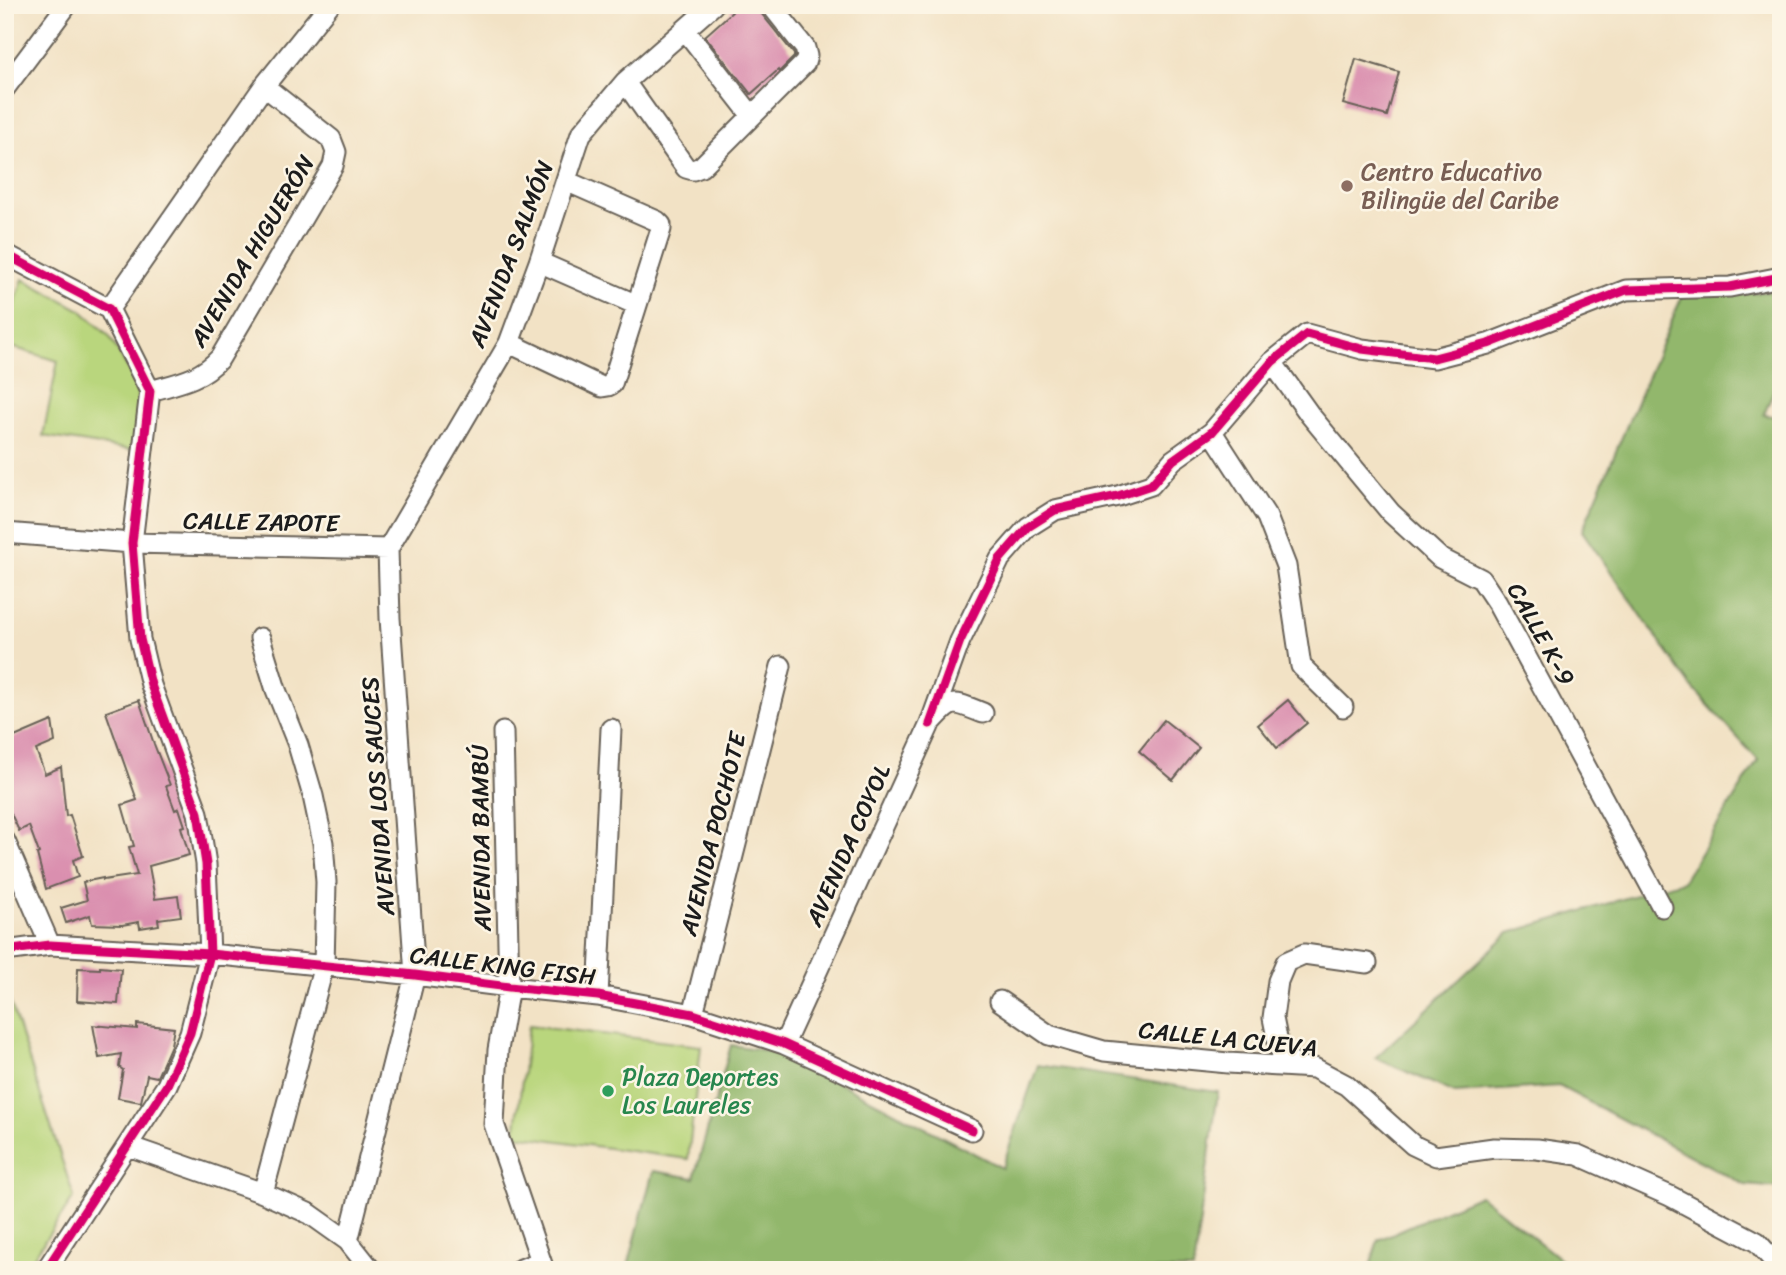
<svg xmlns="http://www.w3.org/2000/svg" width="1786" height="1275" font-family="Sriracha,sans-serif">
<rect width="100%" height="100%" fill="#fcf5e5"/>
<filter id="ink" filterUnits="userSpaceOnUse"><feTurbulence type="fractalNoise" baseFrequency=".0143" numOctaves="2"/><feDisplacementMap in="SourceGraphic" scale="14" xChannelSelector="R" yChannelSelector="G"/><feConvolveMatrix kernelMatrix="1 2 1 2 8 2 1 2 1" color-interpolation-filters="sRGB"/></filter>
<filter id="wash" filterUnits="userSpaceOnUse"><feTurbulence type="fractalNoise" baseFrequency=".00686" numOctaves="4" result="noise"/><feDisplacementMap in="SourceGraphic" scale="28" xChannelSelector="R" yChannelSelector="G"/><feGaussianBlur stdDeviation="1.57" result="paint"/><feColorMatrix in="noise" values="0 0 0 0 0 0 0 0 0 0 0 0 0 0 0 0 0 1.4 0 .05"/><feComposite in="paint" operator="in"/></filter>
<g filter="url(#wash)">
<rect width="100%" height="100%" fill="#f2e2c5"/>
<path fill="#b9d67d" stroke="#6a794c" stroke-width="2" d="M 23,279 L 81,310 L 109,336 L 134,379 L 141,410 L 138,451 L 43,436 L 58,361 L 5,345 L 5,331 Z
M 5,986 L 74,1197 L 25,1270 L 5,1270 Z
M 529,1025 L 701,1046 L 688,1159 L 515,1135 Z"/>
<path fill="#92b76c" stroke="#576a44" stroke-width="2" d="M 1781,291 L 1781,372 L 1764,415 L 1781,417 L 1781,1188 L 1745,1185 L 1559,1086 L 1455,1093 L 1375,1058 L 1509,933 L 1683,881 L 1758,760 L 1691,686 L 1582,531 L 1682,296 Z
M 731,1045 L 782,1053 L 1002,1168 L 1038,1065 L 1218,1092 L 1193,1270 L 627,1270 L 653,1171 L 694,1178 Z
M 1480,1195 L 1574,1270 L 1369,1270 L 1378,1240 Z"/>
<g id="blocks">
<path fill="#da8faf" d="M 726,5 L 759,5 L 761,13 L 794,54 L 794,57 L 779,72 L 778,70 L 751,94 L 705,36 L 732,12 Z
M 1356,59 L 1399,72 L 1387,116 L 1343,104 Z
M 139,700 L 154,744 L 170,785 L 166,786 L 175,810 L 179,808 L 185,826 L 181,827 L 189,855 L 149,866 L 155,899 L 178,896 L 181,916 L 158,919 L 159,925 L 140,928 L 139,922 L 122,925 L 92,924 L 90,915 L 66,923 L 61,908 L 87,900 L 83,882 L 103,878 L 103,880 L 137,875 L 129,847 L 134,846 L 122,805 L 137,800 L 106,712 Z
M 1288,700 L 1307,723 L 1277,748 L 1258,725 Z
M 1164,720 L 1199,748 L 1173,780 L 1139,751 Z
M 52,721 L 55,742 L 36,750 L 45,774 L 61,767 L 66,816 L 70,815 L 83,856 L 73,860 L 78,877 L 46,889 L 37,854 L 39,853 L 29,826 L 19,831 L 5,801 L 5,741 Z
M 100,967 L 121,969 L 118,1004 L 77,1001 L 78,968 L 100,969 Z
M 137,1024 L 174,1028 L 171,1045 L 157,1077 L 147,1075 L 141,1102 L 118,1098 L 123,1070 L 119,1067 L 121,1054 L 99,1058 L 93,1025 L 137,1029 Z"/>
</g>
</g>
<g filter="url(#ink)">
<use href="#blocks" fill-opacity="0" stroke="#676157" stroke-width="2"/>
<g fill="none" stroke-linecap="round" stroke-linejoin="round">
<defs>
<path id="minor" d="M 685,30 L 752,116
M 625,82 L 686,168 L 693,170 L 701,167 L 805,63 L 807,56 L 805,48 L 771,5
M 5,88 L 67,5
M 5,254 L 109,309 L 150,391 L 132,543 L 140,639 L 151,685 L 198,813 L 206,864 L 210,954 L 190,1033 L 167,1085 L 46,1270
M 539,262 L 637,305
M 109,309 L 264,86 L 329,5
M 509,343 L 602,387 L 608,386 L 612,384 L 661,229 L 661,225 L 657,221 L 566,181
M 1272,362 L 1310,415 L 1391,513 L 1440,558 L 1481,579 L 1497,603 L 1662,907
M 150,391 C 178,383 200,380 220,358 L 333,166 L 336,152 L 331,139 L 264,86
M 1212,432 L 1267,517 L 1286,566 L 1301,666 L 1343,707
M 5,533 L 132,543 L 388,549
M 388,549 L 509,343 L 539,262 L 581,134 L 625,82 L 713,5
M 260,638 L 276,690 L 298,745 L 313,796 L 323,843 L 326,882 L 324,965 L 263,1193
M 930,724 L 960,641 L 1000,559 L 1028,527 L 1055,510 L 1118,496 L 1151,485 L 1173,460 L 1212,432 L 1272,362 L 1307,334 L 1362,349 L 1434,358 L 1488,344 L 1626,290 L 1730,287 L 1781,277
M 503,732 L 509,987 L 498,1050 L 494,1124 L 544,1270
M 5,841 L 50,945
M 5,951 L 50,945 L 210,954 L 415,975 L 509,987 L 598,996 L 693,1014 L 784,1044 L 972,1130
M 598,996 L 611,729
M 1000,1001 L 1049,1035 L 1104,1051 L 1228,1063 L 1314,1068 L 1346,1085 L 1413,1145 L 1436,1156 L 1494,1148 L 1537,1149 L 1578,1155 L 1670,1196 L 1757,1242 L 1781,1269
M 693,1014 L 781,666
M 784,1044 L 930,724 C 953,698 952,701 983,713
M 1296,1067 L 1279,1048 L 1273,1018 L 1278,981 L 1286,962 L 1304,954 L 1367,963
M 128,1146 L 263,1193 L 310,1214 L 348,1241 L 371,1270
M 348,1241 L 415,975 L 390,618 L 388,549
M 519,1270 L 541,1261"/>
</defs>
<use href="#minor" stroke="#676157" stroke-width="23"/>
<use href="#minor" stroke="#fff" stroke-width="19"/>
<defs>
<path id="cycleway" d="M 5,254 L 109,309 L 150,391 L 132,543 L 140,639 L 151,685 L 198,813 L 206,864 L 210,954 L 190,1033 L 167,1085 L 46,1270
M 930,724 L 960,641 L 1000,559 L 1028,527 L 1055,510 L 1118,496 L 1151,485 L 1173,460 L 1212,432 L 1272,362 L 1307,334 L 1362,349 L 1434,358 L 1488,344 L 1626,290 L 1730,287 L 1781,277
M 5,951 L 50,945 L 210,954 L 415,975 L 509,987 L 598,996 L 693,1014 L 784,1044 L 972,1130"/>
</defs>
<use href="#cycleway" stroke="#fcf5e5" stroke-width="13"/>
<use href="#cycleway" stroke="#d6006c" stroke-width="9"/>
</g>
</g>
<circle fill="#8d6e63" stroke="#fcf5e5" stroke-width="2.5" cx="1347" cy="186" r="7"/>
<circle fill="#2e9e5b" stroke="#fcf5e5" stroke-width="2.5" cx="608" cy="1091" r="7"/>
<g text-anchor="middle" dominant-baseline="central" stroke-width="5" stroke-linejoin="round" paint-order="stroke">
<g font-size="24" fill="#785e54" stroke="#fcf5e5" text-anchor="start">
<text x="1361" y="172">Centro Educativo<tspan x="1361" dy="28">Bilingüe del Caribe</tspan></text>
</g>
<g font-size="24" fill="#1c1c1c" stroke="#fcf5e5">
<text transform="translate(252 251) rotate(-59)">AVENIDA HIGUERÓN</text>
<text transform="translate(511 254) rotate(-69)">AVENIDA SALMÓN</text>
<text transform="translate(261 522) rotate(1)">CALLE ZAPOTE</text>
<text transform="translate(1541 634) rotate(61)">CALLE K-9</text>
<text transform="translate(378 796) rotate(-94)">AVENIDA LOS SAUCES</text>
<text transform="translate(713 834) rotate(-76)">AVENIDA POCHOTE</text>
<text transform="translate(481 838) rotate(-91)">AVENIDA BAMBÚ</text>
<text transform="translate(848 845) rotate(-66)">AVENIDA COYOL</text>
<text transform="translate(503 966) rotate(7)">CALLE KING FISH</text>
<text transform="translate(1228 1039) rotate(6)">CALLE LA CUEVA</text>
</g>
<g font-size="24" fill="#27864d" stroke="#fcf5e5" text-anchor="start">
<text x="622" y="1077">Plaza Deportes<tspan x="622" dy="28">Los Laureles</tspan></text>
</g>
</g>
<rect width="1786" height="1275" fill="none" stroke="#fcf5e5" stroke-width="28"/>
</svg>
